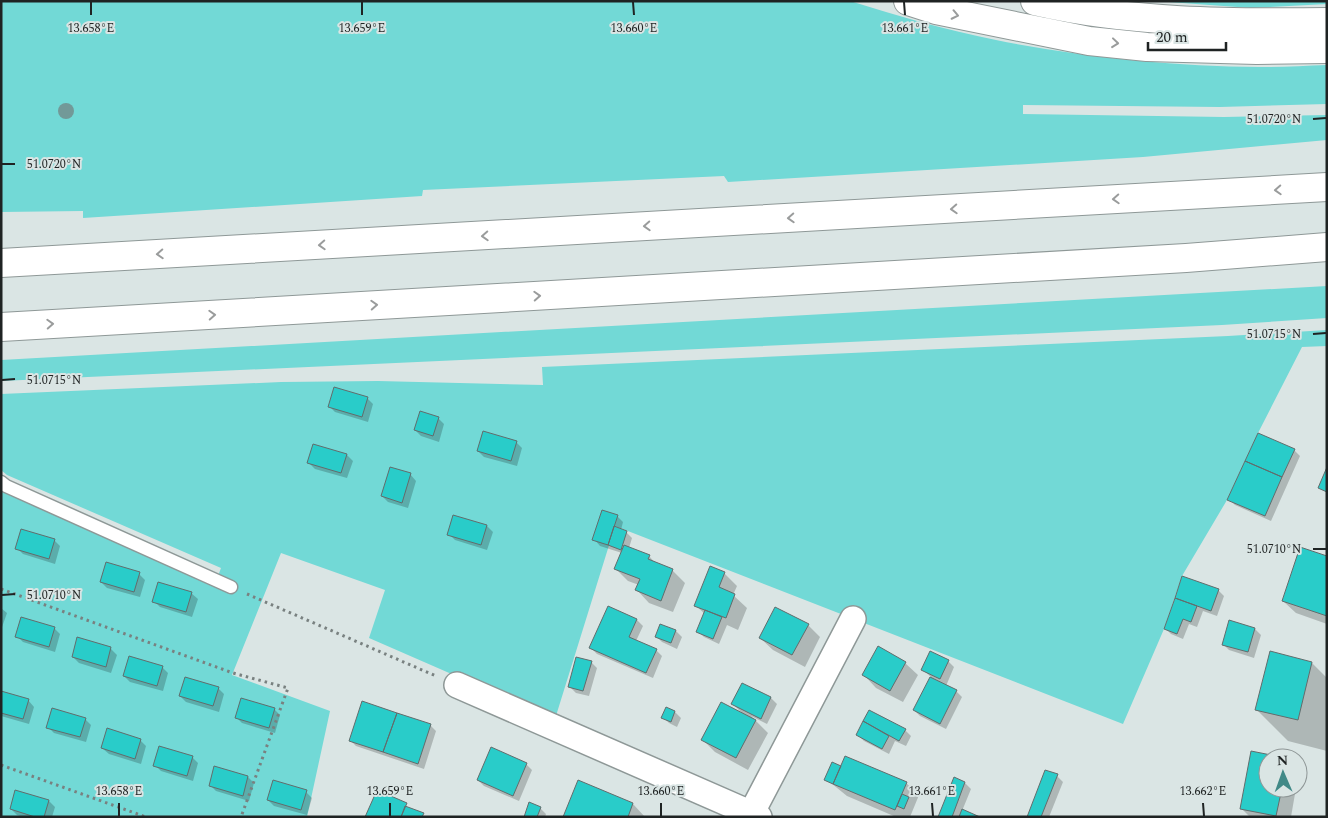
<svg xmlns="http://www.w3.org/2000/svg" width="1328" height="818" font-family="Spectral,serif">
<rect width="100%" height="100%" fill="#dae5e4"/>
<path fill="#72d9d6" d="M 1,1 L 850,1 C 898,16 946,30 996,40 C 1079,57 1174,66 1259,67 C 1281,67 1304,66 1327,65 L 1327,104 L 1220,107 L 1023,105 L 1023,114 L 1224,117 L 1327,115 L 1327,140 L 1143,157 L 728,182 L 724,176 L 423,190 L 422,196 L 83,218 L 83,211 L 1,212 Z
M 1155,1 L 1327,1 L 1327,4 L 1251,8 Z
M 1327,286 L 1327,318 L 1222,325 L 1,381 L 1,360 Z
M 1327,330 L 1327,346 L 1302,347 L 1258,433 L 1227,500 L 1182,576 L 1164,629 L 1123,724 L 615,526 L 555,719 L 369,638 L 385,590 L 281,553 L 232,675 L 330,711 L 307,817 L 1,817 L 1,487 L 214,587 L 221,568 L 7,475 L 1,470 L 1,394 L 281,382 L 378,381 L 543,385 L 542,367 L 1228,336 Z"/>
<path fill="#0003" d="M 367,398 L 373,404 L 368,422 L 335,412 L 329,406 Z
M 438,418 L 444,424 L 439,442 L 421,436 L 415,430 Z
M 516,442 L 522,448 L 517,466 L 484,457 L 478,451 Z
M 1294,450 L 1300,456 L 1271,521 L 1235,505 L 1229,499 Z
M 347,455 L 353,461 L 347,478 L 315,469 L 309,463 Z
M 410,474 L 416,481 L 408,508 L 388,502 L 382,496 Z
M 617,516 L 623,522 L 621,530 L 626,532 L 632,538 L 629,548 L 649,556 L 657,565 L 672,570 L 685,583 L 673,612 L 649,603 L 637,590 L 639,585 L 628,581 L 616,569 L 622,553 L 600,546 L 594,539 Z
M 487,526 L 493,532 L 487,550 L 455,540 L 449,534 Z
M 54,540 L 60,546 L 55,564 L 23,554 L 17,548 Z
M 1327,557 L 1327,624 L 1296,613 L 1283,601 Z
M 724,573 L 737,586 L 733,595 L 747,608 L 738,630 L 727,625 L 719,644 L 704,637 L 698,631 L 705,614 L 695,605 Z
M 139,574 L 145,580 L 140,597 L 107,588 L 101,582 Z
M 1183,578 L 1218,590 L 1224,596 L 1217,616 L 1203,611 L 1197,627 L 1189,624 L 1183,639 L 1171,634 L 1165,628 Z
M 191,593 L 198,599 L 192,617 L 160,607 L 154,601 Z
M 1,608 L 7,613 L 1,630 Z
M 637,620 L 643,626 L 636,641 L 656,650 L 662,656 L 653,678 L 597,654 L 591,648 Z
M 660,625 L 676,631 L 682,637 L 677,649 L 662,642 L 656,636 Z
M 808,625 L 820,637 L 805,667 L 773,650 L 760,638 Z
M 54,628 L 60,634 L 55,652 L 23,642 L 17,636 Z
M 1255,629 L 1261,635 L 1254,658 L 1229,650 L 1223,644 Z
M 78,639 L 111,649 L 117,655 L 111,673 L 79,663 L 73,657 Z
M 948,661 L 954,667 L 946,686 L 956,691 L 962,697 L 946,729 L 920,716 L 914,710 L 931,677 L 922,669 Z
M 591,662 L 597,668 L 589,696 L 576,693 L 570,687 Z
M 905,663 L 918,675 L 903,702 L 876,688 L 864,675 Z
M 1312,663 L 1327,678 L 1327,751 L 1288,741 L 1257,710 Z
M 162,667 L 168,673 L 163,691 L 130,682 L 124,676 Z
M 743,684 L 771,698 L 777,704 L 767,724 L 751,716 L 768,733 L 748,770 L 715,752 L 703,740 L 742,713 L 733,704 Z
M 218,688 L 224,694 L 219,712 L 186,702 L 180,696 Z
M 1,693 L 28,700 L 34,707 L 29,724 L 1,716 Z
M 666,708 L 675,712 L 681,718 L 677,727 L 669,723 L 663,717 Z
M 274,709 L 280,715 L 275,733 L 242,723 L 236,717 Z
M 869,712 L 905,730 L 911,736 L 906,746 L 895,741 L 889,754 L 864,741 L 858,735 Z
M 85,719 L 91,725 L 86,742 L 54,733 L 48,727 Z
M 430,725 L 436,731 L 424,769 L 356,746 L 350,740 Z
M 140,740 L 146,746 L 141,764 L 109,754 L 102,748 Z
M 1252,753 L 1279,758 L 1268,758 L 1268,788 L 1296,788 L 1291,817 L 1250,817 L 1241,808 Z
M 192,757 L 198,763 L 193,781 L 161,771 L 155,765 Z
M 526,764 L 532,770 L 519,801 L 484,786 L 478,780 Z
M 215,768 L 248,777 L 254,783 L 249,801 L 216,791 L 210,785 Z
M 1057,776 L 1063,782 L 1049,817 L 1028,817 Z
M 826,779 L 906,783 L 919,795 L 910,817 L 896,817 L 847,796 Z
M 965,783 L 971,789 L 962,811 L 976,817 L 939,817 Z
M 16,791 L 49,801 L 55,807 L 52,817 L 23,817 L 17,815 L 11,809 Z
M 306,792 L 312,798 L 307,815 L 274,806 L 268,800 Z
M 633,804 L 645,817 L 564,817 Z
M 540,808 L 546,814 L 545,817 L 525,817 Z"/>
<path fill="#29ccc9" stroke="#626c6c" d="M 334,387 L 368,397 L 362,417 L 328,407 Z
M 420,411 L 439,417 L 433,436 L 414,430 Z
M 483,431 L 517,441 L 511,461 L 477,451 Z
M 1258,433 L 1295,449 L 1282,477 L 1245,461 Z
M 313,444 L 347,454 L 341,473 L 307,463 Z
M 1245,461 L 1282,477 L 1265,516 L 1227,500 Z
M 390,467 L 411,473 L 402,503 L 381,496 Z
M 1327,467 L 1327,492 L 1318,488 Z
M 602,510 L 618,515 L 608,545 L 592,540 Z
M 453,515 L 487,525 L 481,545 L 447,535 Z
M 614,526 L 627,531 L 621,550 L 608,545 Z
M 21,529 L 55,539 L 49,559 L 15,549 Z
M 624,545 L 650,555 L 648,559 L 673,569 L 661,601 L 635,590 L 640,579 L 614,569 Z
M 1300,547 L 1327,556 L 1327,616 L 1282,601 Z
M 106,562 L 140,572 L 134,592 L 100,582 Z
M 710,566 L 725,572 L 719,587 L 735,594 L 726,618 L 694,606 Z
M 1182,576 L 1219,589 L 1211,611 L 1175,598 Z
M 158,582 L 192,592 L 186,612 L 152,602 Z
M 1175,598 L 1197,606 L 1191,622 L 1183,619 L 1177,634 L 1164,629 Z
M 608,606 L 637,619 L 629,637 L 657,649 L 646,673 L 589,648 Z
M 775,607 L 809,624 L 792,655 L 759,638 Z
M 705,610 L 722,617 L 713,639 L 696,632 Z
M 21,617 L 55,627 L 49,647 L 15,637 Z
M 1229,620 L 1255,628 L 1248,652 L 1222,645 Z
M 660,624 L 676,630 L 671,643 L 655,637 Z
M 77,637 L 111,647 L 106,667 L 72,657 Z
M 878,646 L 906,662 L 890,691 L 862,675 Z
M 930,651 L 949,660 L 940,679 L 921,670 Z
M 1270,651 L 1312,662 L 1298,720 L 1255,710 Z
M 129,656 L 163,666 L 157,686 L 123,676 Z
M 576,657 L 592,661 L 583,691 L 568,687 Z
M 185,677 L 219,687 L 213,706 L 179,696 Z
M 930,677 L 957,690 L 940,724 L 913,710 Z
M 742,683 L 771,697 L 761,719 L 731,704 Z
M 1,691 L 29,699 L 23,719 L 1,713 Z
M 241,698 L 275,708 L 269,728 L 235,718 Z
M 362,701 L 397,713 L 383,752 L 349,741 Z
M 721,702 L 756,720 L 736,758 L 701,740 Z
M 666,707 L 675,711 L 671,722 L 661,718 Z
M 52,708 L 86,718 L 80,737 L 46,728 Z
M 869,710 L 906,729 L 899,741 L 863,721 Z
M 397,713 L 431,724 L 418,764 L 383,752 Z
M 863,721 L 889,736 L 882,749 L 856,735 Z
M 107,728 L 141,739 L 135,759 L 101,748 Z
M 159,746 L 193,756 L 187,776 L 153,766 Z
M 491,747 L 527,763 L 513,796 L 477,780 Z
M 1251,751 L 1286,758 L 1268,758 L 1268,788 L 1282,788 L 1276,816 L 1240,809 Z
M 845,756 L 907,782 L 895,810 L 833,784 Z
M 832,762 L 841,766 L 833,784 L 824,780 Z
M 214,766 L 248,776 L 243,796 L 209,786 Z
M 1045,770 L 1058,774 L 1041,817 L 1027,817 Z
M 954,777 L 965,782 L 952,817 L 938,817 Z
M 273,780 L 307,790 L 301,810 L 267,800 Z
M 578,780 L 633,803 L 628,817 L 563,817 Z
M 15,790 L 49,800 L 44,817 L 35,817 L 10,809 Z
M 377,790 L 407,803 L 401,817 L 365,817 Z
M 902,794 L 909,797 L 904,809 L 897,806 Z
M 529,802 L 541,807 L 537,817 L 524,817 Z
M 405,806 L 424,813 L 422,817 L 401,817 Z
M 962,809 L 980,817 L 959,817 Z"/>
<g fill="none" stroke-linecap="round" stroke-linejoin="round">
<defs>
<path id="service" d="M 1,482 L 6,486 L 231,587"/>
<path id="minor" d="M 457,685 L 759,817
M 751,814 L 853,619"/>
<path id="motorway" d="M 908,1 L 936,10 L 1089,41 L 1147,47 L 1257,50 L 1327,49
M 1035,1 C 1130,23 1229,23 1327,22
M 1,263 L 1327,187
M 1,327 L 1186,258 L 1327,247"/>
</defs>
<use href="#service" stroke="#8e9897" stroke-width="15"/>
<use href="#minor" stroke="#8e9897" stroke-width="28"/>
<use href="#motorway" stroke="#8e9897" stroke-width="30"/>
<path stroke="#798180" stroke-width="3" stroke-dasharray="2.5 4" stroke-linecap="butt" d="M 1,589 L 233,673 L 288,688 L 241,817
M 247,594 L 436,676
M 1,765 L 146,817"/>
<use href="#service" stroke="#fff" stroke-width="12"/>
<use href="#minor" stroke="#fff" stroke-width="25"/>
<use href="#motorway" stroke="#fff" stroke-width="28"/>
</g>
<circle fill="#729998" cx="66" cy="111" r="8"/>
<defs><path id="oneway-chevron" d="M-2-3.5L2.5 0L-2 3.5" fill="none" stroke-width="1.6" stroke-linecap="round" stroke-linejoin="round" transform="scale(1.25)"/></defs>
<g stroke="#9a9c9c">
<use href="#oneway-chevron" transform="translate(955 15) rotate(12)"/>
<use href="#oneway-chevron" transform="translate(1115 43) rotate(6)"/>
<use href="#oneway-chevron" transform="translate(1278 190) rotate(177)"/>
<use href="#oneway-chevron" transform="translate(1116 199) rotate(177)"/>
<use href="#oneway-chevron" transform="translate(954 209) rotate(177)"/>
<use href="#oneway-chevron" transform="translate(791 218) rotate(177)"/>
<use href="#oneway-chevron" transform="translate(647 226) rotate(177)"/>
<use href="#oneway-chevron" transform="translate(485 236) rotate(177)"/>
<use href="#oneway-chevron" transform="translate(322 245) rotate(177)"/>
<use href="#oneway-chevron" transform="translate(160 254) rotate(177)"/>
<use href="#oneway-chevron" transform="translate(537 296) rotate(-3)"/>
<use href="#oneway-chevron" transform="translate(374 305) rotate(-3)"/>
<use href="#oneway-chevron" transform="translate(212 315) rotate(-3)"/>
<use href="#oneway-chevron" transform="translate(50 324) rotate(-3)"/>
</g>
<path fill="none" stroke="#1f2323" stroke-width="2" d="M 91,2 L 91,15M 362,2 L 362,15M 633,2 L 634,15M 904,2 L 905,15M 1313,119 L 1326,118M 2,164 L 15,164M 1313,334 L 1326,333M 2,380 L 15,379M 1313,549 L 1326,549M 2,595 L 15,594M 119,803 L 119,816M 390,803 L 390,816M 661,803 L 661,816M 932,803 L 933,816M 1203,803 L 1204,816"/>
<g font-size="12" text-anchor="middle" fill="#1f2323" stroke="#dae5e4" stroke-width="4" stroke-linejoin="round" paint-order="stroke">
<text x="91" y="32">13.658°E</text>
<text x="362" y="32">13.659°E</text>
<text x="634" y="32">13.660°E</text>
<text x="905" y="32">13.661°E</text>
<text x="1274" y="123">51.0720°N</text>
<text x="54" y="168">51.0720°N</text>
<text x="1274" y="338">51.0715°N</text>
<text x="54" y="384">51.0715°N</text>
<text x="1274" y="553">51.0710°N</text>
<text x="54" y="599">51.0710°N</text>
<text x="119" y="795">13.658°E</text>
<text x="390" y="795">13.659°E</text>
<text x="661" y="795">13.660°E</text>
<text x="932" y="795">13.661°E</text>
<text x="1203" y="795">13.662°E</text>
</g>
<rect width="1328" height="818" fill="none" stroke="#1f2323" stroke-width="5"/>
<g transform="translate(1283 773) rotate(358)"><circle r="24" fill="#dae5e4" stroke="#8f9797"/>
<path d="M0-4L9 19L0 12L-9 19Z" fill="#418987"/>
<text y="-8" font-size="14" font-weight="bold" text-anchor="middle" fill="#1f2323">N</text>
</g>
<path d="M1148 42v8h78v-8" fill="none" stroke="#1f2323" stroke-width="2.5"/>
<text x="1156" y="42" font-size="15" fill="#1f2323" stroke="#dae5e4" stroke-width="4" paint-order="stroke">20 m</text>
</svg>
